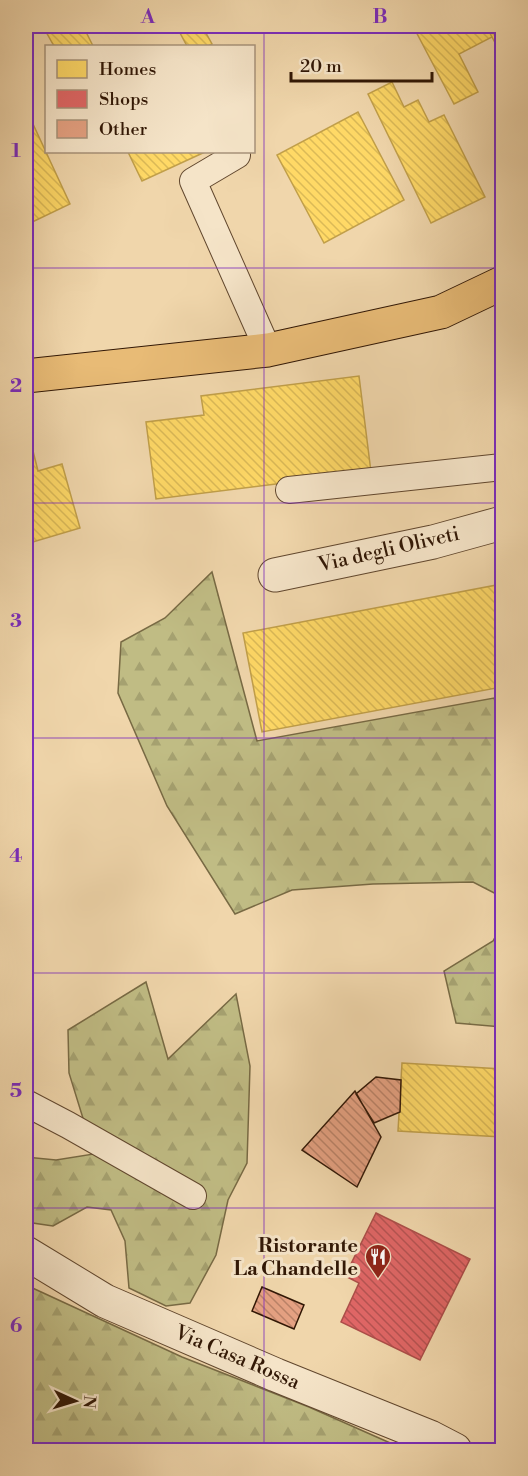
<svg xmlns="http://www.w3.org/2000/svg" width="528" height="1476" font-family="'Libre Bodoni',serif">
<defs>
<pattern id="forest-firs" width="22" height="20" patternUnits="userSpaceOnUse" patternTransform="scale(1.5)"><rect width="22" height="20" fill="#c0bc84"/><path d="M5 1l3.5 6h-7zM16 11l3.5 6h-7z" fill="#a5a170"/></pattern>
<pattern id="homes-back-hatch" width="6" height="6" patternUnits="userSpaceOnUse" patternTransform="scale(1.5)"><rect width="6" height="6" fill="#ffd966"/><path d="M-1 5l2 2M0 0l6 6M5-1l2 2" fill="none" stroke="#dbba57"/></pattern>
<pattern id="shops-back-hatch" width="6" height="6" patternUnits="userSpaceOnUse" patternTransform="scale(1.5)"><rect width="6" height="6" fill="#e06666"/><path d="M-1 5l2 2M0 0l6 6M5-1l2 2" fill="none" stroke="#b65352"/></pattern>
<pattern id="building-back-hatch" width="6" height="6" patternUnits="userSpaceOnUse" patternTransform="scale(1.5)"><rect width="6" height="6" fill="#e5a182"/><path d="M-1 5l2 2M0 0l6 6M5-1l2 2" fill="none" stroke="#ba8268"/></pattern>
</defs>
<rect width="100%" height="100%" fill="#f0d6ab"/>
<filter id="stains"><feTurbulence type="fractalNoise" baseFrequency=".00333" numOctaves="4"/><feColorMatrix values="0 0 0 0 .2 0 0 0 0 .09 0 0 0 0 .02 0 0 0 .5 -.17"/></filter>
<radialGradient id="worn" r=".72"><stop offset=".6" stop-color="#630" stop-opacity="0"/><stop offset="1" stop-color="#630" stop-opacity=".3"/></radialGradient>
<path fill="url(#forest-firs)" stroke="#786a44" stroke-width="1.5" d="M 212,572 L 257,741 L 494,698 L 502,722 L 502,897 L 473,882 L 373,884 L 292,890 L 235,914 L 167,806 L 118,693 L 121,642 L 165,618 Z
M 502,924 L 502,1027 L 456,1023 L 444,971 L 493,941 Z
M 146,982 L 168,1059 L 236,994 L 250,1066 L 247,1163 L 228,1200 L 216,1255 L 190,1303 L 166,1306 L 129,1288 L 125,1241 L 111,1210 L 87,1207 L 53,1226 L 26,1222 L 26,1157 L 56,1160 L 94,1154 L 69,1073 L 68,1030 Z
M 26,1285 L 182,1357 L 309,1407 L 406,1450 L 26,1450 Z"/>
<path fill="url(#homes-back-hatch)" stroke="#c19f49" stroke-width="1.5" d="M 54,26 L 83,26 L 93,46 L 54,46 L 45,30 Z
M 189,26 L 202,26 L 212,44 L 208,46 L 187,46 L 179,31 Z
M 413,26 L 486,26 L 492,37 L 459,54 L 478,92 L 454,104 Z
M 486,26 L 502,26 L 502,56 L 492,37 Z
M 392,82 L 404,107 L 418,100 L 429,122 L 444,115 L 485,197 L 431,223 L 368,94 Z
M 358,112 L 404,200 L 324,243 L 277,155 Z
M 33,124 L 70,204 L 26,225 L 26,127 Z
M 128,152 L 205,152 L 142,181 Z
M 359,376 L 371,472 L 156,499 L 146,422 L 204,415 L 201,396 Z
M 33,451 L 38,471 L 62,464 L 80,528 L 26,544 L 26,453 Z
M 502,584 L 502,687 L 262,732 L 243,633 Z
M 402,1063 L 502,1069 L 502,1137 L 398,1131 Z"/>
<path fill="url(#shops-back-hatch)" stroke="#ac4e49" stroke-width="1.5" d="M 376,1213 L 470,1259 L 420,1360 L 341,1322 L 359,1283 L 345,1276 Z"/>
<path fill="url(#building-back-hatch)" stroke="#311705" stroke-width="1.5" d="M 376,1077 L 401,1080 L 400,1112 L 374,1123 L 356,1094 Z
M 355,1091 L 381,1137 L 357,1187 L 302,1150 Z
M 262,1287 L 304,1305 L 294,1329 L 252,1311 Z"/>
<g fill="none" stroke-linecap="round" stroke-linejoin="round">
<defs>
<path id="lane" d="M 237,155 L 193,181 L 268,350
M 289,490 L 502,467
M 26,1103 L 68,1125 L 193,1196"/>
<path id="street" d="M 275,575 L 433,542 L 502,523
M 26,1253 L 105,1301 L 276,1375 L 430,1437 L 455,1450"/>
<path id="primary" d="M 26,376 L 268,350 L 441,312 L 502,283"/>
</defs>
<use href="#lane" stroke="#61472e" stroke-width="28"/>
<use href="#street" stroke="#61472e" stroke-width="35"/>
<use href="#primary" stroke="#311705" stroke-width="35"/>
<use href="#lane" stroke="#f5e4c8" stroke-width="26"/>
<use href="#street" stroke="#f5e4c8" stroke-width="33"/>
<use href="#primary" stroke="#e8bb76" stroke-width="33"/>
</g>
<path fill="none" stroke="#7b2cbf" stroke-width="1.5" stroke-opacity="0.55" d="M 264,26 L 264,1450M 26,268 L 502,268M 26,503 L 502,503M 26,738 L 502,738M 26,973 L 502,973M 26,1208 L 502,1208"/>
<defs>
<symbol id="restaurant-pin" viewBox="-11 -11 22 30"><path d="M0 17L-7.5 6A9.5 9.5 0 1 1 7.5 6Z" fill="#8f2418" stroke="#f5e4c8"/><path d="M-5-6h1v4h1v-4h1v4h1v-4h1v5L-1.5 .5V6h-2V.5L-5-1ZM5-6V6H3V1.5H1.5Q1.5-4 5-6Z" fill="#fff"/></symbol>
</defs>
<g fill-rule="evenodd">
<use href="#restaurant-pin" x="363" y="1242" width="30" height="40"/>
</g>
<g text-anchor="middle" dominant-baseline="central" stroke-width="6" stroke-linejoin="round" paint-order="stroke">
<g font-size="20" fill="#311705" stroke="#f5e4c8">
<text transform="translate(389 550) rotate(-13)">Via degli Oliveti</text>
<text transform="translate(237 1358) rotate(23)">Via Casa Rossa</text>
</g>
<g font-size="20" font-weight="bold" fill="#311705" stroke="#f5e4c8" text-anchor="end">
<text x="358" y="1246">Ristorante<tspan x="358" dy="23">La Chandelle</tspan></text>
</g>
</g>
<rect width="528" height="1476" fill="none" stroke="#f0d6ab" stroke-width="66"/>
<rect x="45" y="45" width="210" height="108" fill="#f5e4c8" stroke="#a7927a" stroke-width="1.5"/>
<rect x="57" y="60" width="30" height="18" fill="#ffd966" stroke="#a7927a" stroke-width="1.5"/>
<text x="99" y="75" font-size="18" fill="#311705">Homes</text>
<rect x="57" y="90" width="30" height="18" fill="#e06666" stroke="#a7927a" stroke-width="1.5"/>
<text x="99" y="105" font-size="18" fill="#311705">Shops</text>
<rect x="57" y="120" width="30" height="18" fill="#e5a182" stroke="#a7927a" stroke-width="1.5"/>
<text x="99" y="135" font-size="18" fill="#311705">Other</text>
<g transform="translate(75 1401) rotate(94)" stroke="#f5e4c8" stroke-width="4.5" paint-order="stroke">
<path d="M0-4.5L10 22L0 15L-10 22Z" fill="#311705"/>
<text y="-9" font-size="16" font-weight="bold" text-anchor="middle" fill="#311705">N</text>
</g>
<path d="M291 72v9h141v-9" fill="none" stroke="#311705" stroke-width="3"/>
<text x="300" y="72" font-size="18" fill="#311705" stroke="#f5e4c8" stroke-width="4.5" paint-order="stroke">20 m</text>
<rect x="33" y="33" width="462" height="1410" fill="none" stroke="#7b2cbf" stroke-width="2"/>
<g font-size="20" text-anchor="middle" font-weight="bold" fill="#7b2cbf">
<text x="148" y="23">A</text>
<text x="380" y="23">B</text>
<text x="16" y="157">1</text>
<text x="16" y="392">2</text>
<text x="16" y="627">3</text>
<text x="16" y="862">4</text>
<text x="16" y="1097">5</text>
<text x="16" y="1332">6</text>
</g>
<rect width="100%" height="100%" filter="url(#stains)"/>
<rect width="100%" height="100%" fill="url(#worn)"/>
</svg>
